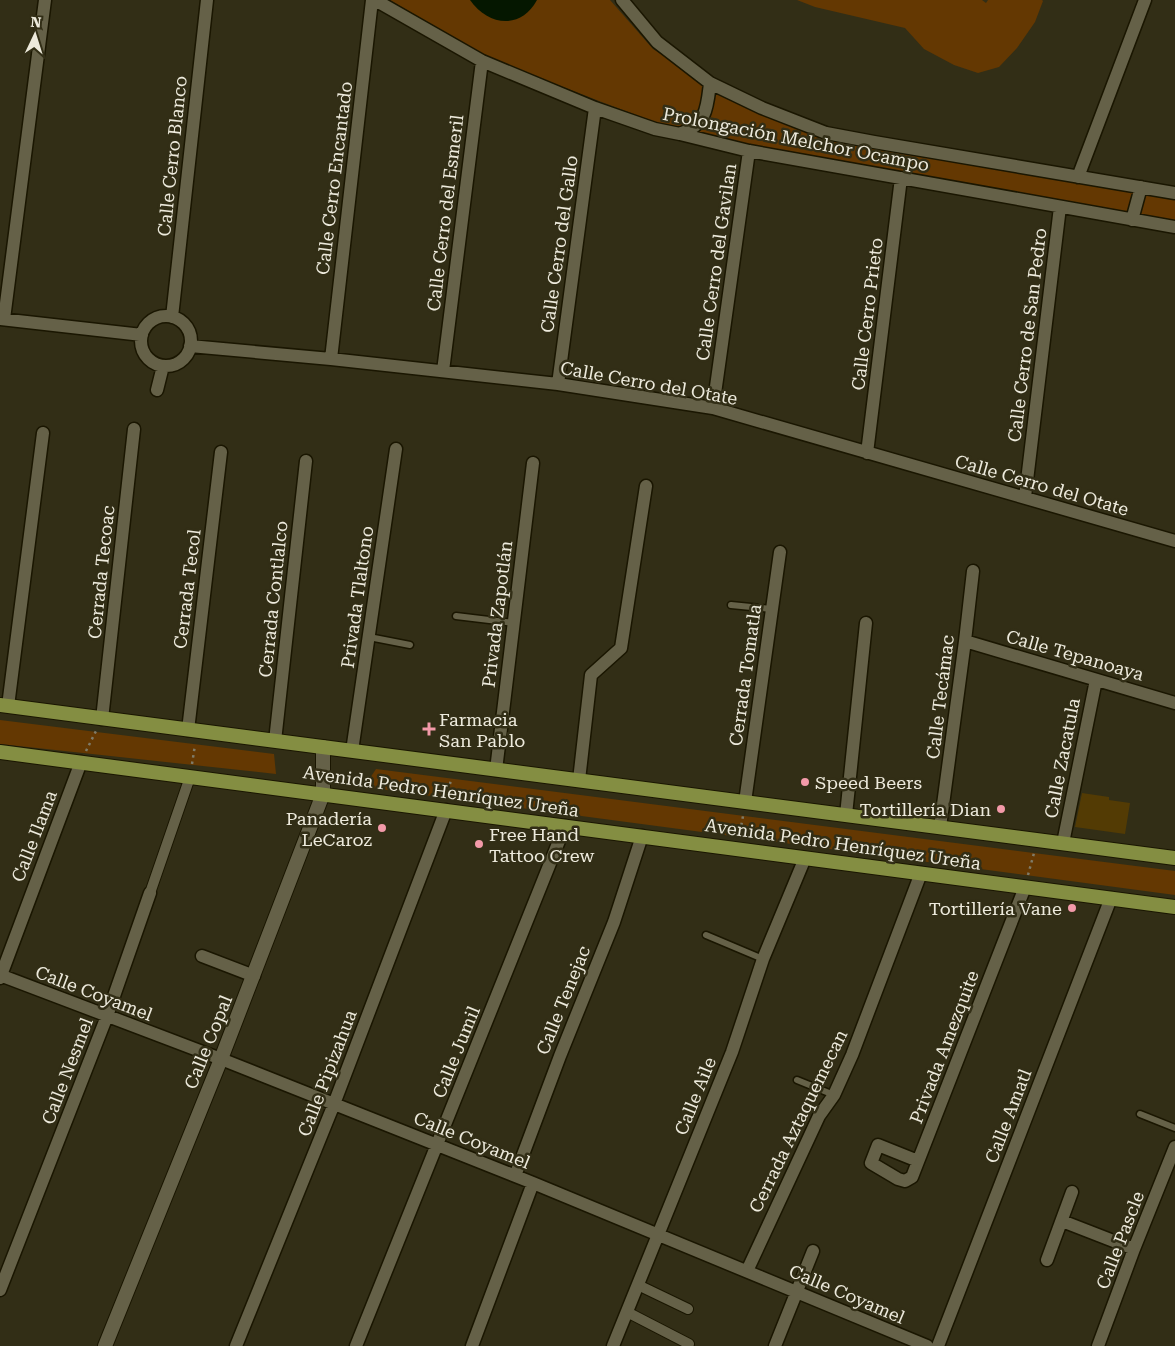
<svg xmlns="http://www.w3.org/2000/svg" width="1175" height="1346" font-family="'Roboto Serif',serif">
<rect width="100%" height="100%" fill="#322e16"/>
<path fill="#643802" d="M 390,0 L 610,0 L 653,49 L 735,99 L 827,137 L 1175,194 L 1175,223 L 747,146 L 663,125 L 599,101 L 484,56 Z
M 797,0 L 982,0 L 986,3 L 988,0 L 1042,0 L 1043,1 L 1035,22 L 1017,48 L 999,67 L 978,73 L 954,65 L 924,49 L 905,28 L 815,7 Z
M 0,720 L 274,754 L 276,774 L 0,744 Z
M 376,769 L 1175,871 L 1175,895 L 364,787 Z"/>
<path fill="#051700" d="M 470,0 L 537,0 C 521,30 488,26 470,0 Z"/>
<path fill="#533b04" d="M 1082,793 L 1109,797 L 1109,800 L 1130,803 L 1125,834 L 1075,827 Z"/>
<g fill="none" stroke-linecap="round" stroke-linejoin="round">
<defs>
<path id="service" d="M 731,605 L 771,609
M 456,616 L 514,623
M 369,637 L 410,645
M 706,935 L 763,959
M 797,1080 L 834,1095
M 1140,1114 L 1175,1128"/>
<path id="pedestrian" d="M 150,893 L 190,777
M 638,1285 L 688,1309
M 627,1312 L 689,1344"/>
<path id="minor" d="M 375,0 L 482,61 L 595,108 L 655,129 L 680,134 L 749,151 L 1175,227
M 622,0 L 657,42 L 710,83 L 762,108 L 826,133 L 874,142 L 1175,193
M 680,134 C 707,124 707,108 710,83
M 1078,177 L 1145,0
M 1132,220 L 1141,187
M141 341a25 25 0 1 1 50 0a25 25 0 1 1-50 0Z
M 172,317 L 207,0
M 0,319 L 142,335
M 4,319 L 45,0
M 190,346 L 331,359 L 558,384 L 713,408 L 1175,541
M 331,359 L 372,0
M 443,371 L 482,61
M 558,384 L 595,108
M 157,390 L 163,366
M 713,408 L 749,151
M 867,453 L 901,178
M 1025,497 L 1060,207
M 965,641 L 1175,703
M 8,706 L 43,433
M 102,719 L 134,429
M 188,730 L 221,452
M 275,741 L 306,461
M 352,751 L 396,449
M 496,770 L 533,463
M 579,780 L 591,675 L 621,648 L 646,486
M 745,802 L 780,552
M 846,815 L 866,623
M 940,827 L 965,641 L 973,571
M 1063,843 L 1096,680
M 202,956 L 254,976
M 0,975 L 221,1059 L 533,1183 L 927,1346
M 0,978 L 81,762
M 918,1161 L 878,1145 L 871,1163 L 898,1179 L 905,1181 L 912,1177 L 1025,887
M 515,1176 L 560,1056 L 614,922 L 642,836
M 1062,1221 L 1134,1249
M 1047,1260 L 1072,1192
M 747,1271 L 819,1116 L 834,1095 L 852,1055 L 921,873
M 0,1290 L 107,1016 L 150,893
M 236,1346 L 334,1104 L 446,810
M 356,1346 L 565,826
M 472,1346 L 533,1183
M 613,1346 L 732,1052 L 763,959 L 805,858
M 775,1346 L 813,1251
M 938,1346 L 1111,898
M 1098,1346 L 1134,1249 L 1175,1147"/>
<path id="tertiary" d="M 105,1346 L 221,1059 L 323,794 L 323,747"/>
<path id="primary" d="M 0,705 L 1175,858
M 0,752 L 1175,907"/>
</defs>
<use href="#service" stroke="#1a1601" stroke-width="9"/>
<use href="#pedestrian" stroke="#1a1601" stroke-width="12"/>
<use href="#minor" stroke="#1a1601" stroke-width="15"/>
<use href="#tertiary" stroke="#1a1601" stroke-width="16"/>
<use href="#primary" stroke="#1a1601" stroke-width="16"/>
<path stroke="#7f7b68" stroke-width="2.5" stroke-dasharray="2.5 4" stroke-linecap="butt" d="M 86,751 L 96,731
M 192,764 L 195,745
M 448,797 L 451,778
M 739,838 L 743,816
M 1028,875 L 1034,853"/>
<use href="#service" stroke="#656148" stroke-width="6"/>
<use href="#pedestrian" stroke="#656148" stroke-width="10"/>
<use href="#minor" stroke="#656148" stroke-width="12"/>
<use href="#tertiary" stroke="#656148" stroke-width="14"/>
<use href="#primary" stroke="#848e42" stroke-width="14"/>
</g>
<g fill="#f39aa9" stroke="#322e16" stroke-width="2">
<path d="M426.5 721.5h5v5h5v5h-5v5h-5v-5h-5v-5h5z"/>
<circle cx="805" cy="782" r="5"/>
<circle cx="1001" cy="809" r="5"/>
<circle cx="382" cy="828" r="5"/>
<circle cx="479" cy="844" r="5"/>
<circle cx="1072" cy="908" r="5"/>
</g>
<g text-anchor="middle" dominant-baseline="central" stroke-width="5" stroke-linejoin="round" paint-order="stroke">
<g font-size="18" fill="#edeadc" stroke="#322e16">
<text transform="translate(796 139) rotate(11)">Prolongación Melchor Ocampo</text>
<text transform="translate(172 156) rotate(-84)">Calle Cerro Blanco</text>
<text transform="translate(334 178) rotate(-83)">Calle Cerro Encantado</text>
<text transform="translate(445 213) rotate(-83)">Calle Cerro del Esmeril</text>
<text transform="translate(559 244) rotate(-82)">Calle Cerro del Gallo</text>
<text transform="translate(716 262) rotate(-82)">Calle Cerro del Gavilan</text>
<text transform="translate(867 314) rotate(-83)">Calle Cerro Prieto</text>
<text transform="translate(1027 335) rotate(-83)">Calle Cerro de San Pedro</text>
<text transform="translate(649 383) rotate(10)">Calle Cerro del Otate</text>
<text transform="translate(1042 485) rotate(16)">Calle Cerro del Otate</text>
<text transform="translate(101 572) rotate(-84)">Cerrada Tecoac</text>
<text transform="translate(187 589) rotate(-83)">Cerrada Tecol</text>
<text transform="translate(357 597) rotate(-82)">Privada Tlaltono</text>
<text transform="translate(273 599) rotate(-84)">Cerrada Contlalco</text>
<text transform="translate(497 614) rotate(-83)">Privada Zapotlán</text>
<text transform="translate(1075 655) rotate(16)">Calle Tepanoaya</text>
<text transform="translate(745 675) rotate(-82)">Cerrada Tomatla</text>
<text transform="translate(940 697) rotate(-83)">Calle Tecámac</text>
<text transform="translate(1062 758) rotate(-79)">Calle Zacatula</text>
<text transform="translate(441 791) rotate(8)">Avenida Pedro Henríquez Ureña</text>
<text transform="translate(34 836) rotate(-69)">Calle Ilama</text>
<text transform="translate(843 844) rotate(8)">Avenida Pedro Henríquez Ureña</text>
<text transform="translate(94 993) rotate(21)">Calle Coyamel</text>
<text transform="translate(563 1000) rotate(-68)">Calle Tenejac</text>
<text transform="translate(208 1042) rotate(-68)">Calle Copal</text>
<text transform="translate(944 1047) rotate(-69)">Privada Amezquite</text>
<text transform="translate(456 1052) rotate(-68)">Calle Jumil</text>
<text transform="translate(67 1071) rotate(-69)">Calle Nesmel</text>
<text transform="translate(327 1073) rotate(-69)">Calle Pipizahua</text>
<text transform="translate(695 1096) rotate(-68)">Calle Aile</text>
<text transform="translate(1008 1116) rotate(-69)">Calle Amatl</text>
<text transform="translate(798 1121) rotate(-64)">Cerrada Aztaquemecan</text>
<text transform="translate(472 1140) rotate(22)">Calle Coyamel</text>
<text transform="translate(1120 1240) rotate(-69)">Calle Pascle</text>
<text transform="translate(847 1294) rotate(23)">Calle Coyamel</text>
</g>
<g font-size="18" fill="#edeadc" stroke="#322e16" text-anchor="start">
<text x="439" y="719">Farmacia<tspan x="439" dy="21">San Pablo</tspan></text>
<text x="815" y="782">Speed Beers</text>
<text x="991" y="809" text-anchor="end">Tortillería Dian</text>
<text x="372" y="818" text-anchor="end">Panadería<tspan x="372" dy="21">LeCaroz</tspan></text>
<text x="489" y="834">Free Hand<tspan x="489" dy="21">Tattoo Crew</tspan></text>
<text x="1062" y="908" text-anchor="end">Tortillería Vane</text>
</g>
</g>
<g transform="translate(35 35) rotate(4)" stroke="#322e16" stroke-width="4" paint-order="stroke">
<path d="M0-4L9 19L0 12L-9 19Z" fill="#edeadc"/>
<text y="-8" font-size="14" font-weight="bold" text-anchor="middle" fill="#edeadc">N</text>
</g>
</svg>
